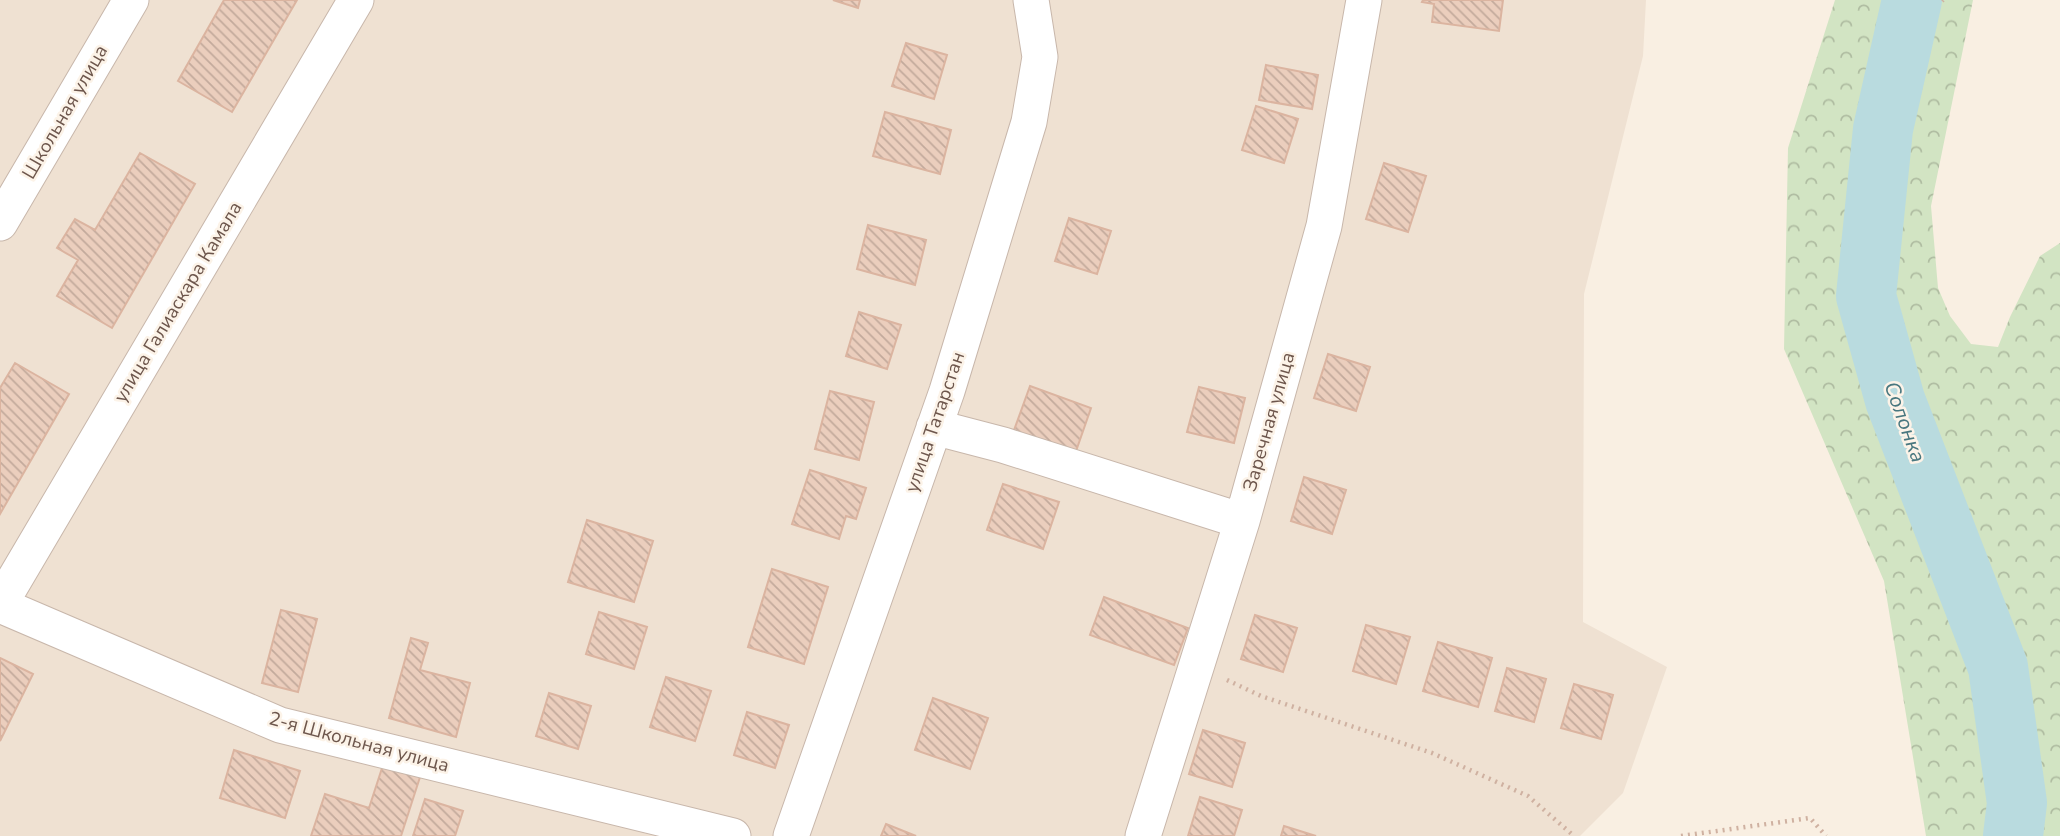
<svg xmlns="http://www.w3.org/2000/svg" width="2060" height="836" font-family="'Nunito Sans',sans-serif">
<defs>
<pattern id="forest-crowns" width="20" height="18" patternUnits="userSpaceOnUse" patternTransform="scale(1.75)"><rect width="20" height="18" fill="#d2e4c3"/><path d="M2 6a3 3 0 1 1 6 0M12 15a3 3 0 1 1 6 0" fill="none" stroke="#afbca1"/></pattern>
<pattern id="building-back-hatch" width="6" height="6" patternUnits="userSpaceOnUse" patternTransform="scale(1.75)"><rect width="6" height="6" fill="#ebcebd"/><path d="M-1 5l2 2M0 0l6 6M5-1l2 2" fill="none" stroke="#c3aa9c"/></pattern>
</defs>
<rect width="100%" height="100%" fill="#f9efe2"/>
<path fill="#efe1d2" d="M 0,0 L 1646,0 L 1643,56 L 1584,294 L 1583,622 L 1667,667 L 1623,793 L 1580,836 L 0,836 Z"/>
<path fill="url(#forest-crowns)" d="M 1835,0 L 1973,0 L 1931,206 L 1938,288 L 1950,316 L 1971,344 L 1998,347 L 2010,317 L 2040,256 L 2060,243 L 2060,836 L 1926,836 L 1884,581 L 1784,349 L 1788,148 Z"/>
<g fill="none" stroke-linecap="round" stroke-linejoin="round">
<path stroke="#b9dbdf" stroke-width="60" d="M 1912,0 L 1883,129 L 1866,296 L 1895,400 L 1998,667 L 2017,803 L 2013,836"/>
</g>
<path fill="url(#building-back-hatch)" stroke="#dbb4a0" stroke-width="2" d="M 224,0 L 297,0 L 232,112 L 178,81 Z
M 833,0 L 860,0 L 858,8 Z
M 1423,0 L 1503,0 L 1499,31 L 1432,22 L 1434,4 L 1422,2 Z
M 906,43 L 947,55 L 934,99 L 892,86 Z
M 1266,65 L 1318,75 L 1312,109 L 1259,100 Z
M 1256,106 L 1298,119 L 1284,163 L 1242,150 Z
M 885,112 L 951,130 L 940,174 L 873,156 Z
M 140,153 L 195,184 L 112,328 L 57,296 L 78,260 L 57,248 L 75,219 L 95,230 Z
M 1384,163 L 1426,176 L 1408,232 L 1366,219 Z
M 1069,218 L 1111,231 L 1097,274 L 1055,261 Z
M 868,225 L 926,240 L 915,285 L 857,269 Z
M 859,312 L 901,325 L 887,369 L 846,356 Z
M 1328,354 L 1370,367 L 1356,411 L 1314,398 Z
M 15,363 L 69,394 L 0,514 L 0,388 Z
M 1030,386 L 1091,408 L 1075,454 L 1013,433 Z
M 1199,387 L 1245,398 L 1234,443 L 1187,432 Z
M 830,391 L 874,402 L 859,460 L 815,449 Z
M 810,470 L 866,488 L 856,519 L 846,516 L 839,539 L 792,524 Z
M 1304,477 L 1346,490 L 1332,534 L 1291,521 Z
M 1003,484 L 1059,502 L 1043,549 L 987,530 Z
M 587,520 L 653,541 L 634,602 L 568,582 Z
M 772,569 L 828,587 L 804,664 L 748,647 Z
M 1104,597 L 1188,628 L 1174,665 L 1090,635 Z
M 281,610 L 317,619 L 298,692 L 262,683 Z
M 599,612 L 647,627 L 634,669 L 586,654 Z
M 1255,615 L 1297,628 L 1283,672 L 1241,659 Z
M 1366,625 L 1410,637 L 1396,684 L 1353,671 Z
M 411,638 L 428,643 L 420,670 L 470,683 L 456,737 L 389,718 Z
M 1438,642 L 1492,658 L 1478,707 L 1423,691 Z
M 0,658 L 33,674 L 0,741 Z
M 1507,668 L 1546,679 L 1534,722 L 1495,711 Z
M 666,677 L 711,691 L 695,741 L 650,727 Z
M 1574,684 L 1613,695 L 1601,739 L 1561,728 Z
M 549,693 L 591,706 L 578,749 L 536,736 Z
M 933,698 L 988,718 L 970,769 L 915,750 Z
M 747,712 L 789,725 L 775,768 L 734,755 Z
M 1203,730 L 1245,743 L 1232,787 L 1189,774 Z
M 234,750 L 300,771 L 285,818 L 220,798 Z
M 384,762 L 421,774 L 401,836 L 311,836 L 325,794 L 369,808 Z
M 1200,797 L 1242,810 L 1234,836 L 1188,836 Z
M 425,799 L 463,811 L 455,836 L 413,836 Z
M 886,824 L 916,836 L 881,836 Z
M 1284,826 L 1316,836 L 1281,836 Z"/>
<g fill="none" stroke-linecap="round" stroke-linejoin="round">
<defs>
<path id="minor" d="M 0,223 L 131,0
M 934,427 L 1003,445 L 1242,521
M 0,604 L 356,0
M 0,605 L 280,725 L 733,836
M 791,836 L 947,391 L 1029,122 L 1040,57 L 1031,0
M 1143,836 L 1242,521 L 1324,226 L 1364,0"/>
</defs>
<use href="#minor" stroke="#c8b7ab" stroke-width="37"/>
<path stroke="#cfb1a1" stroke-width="4.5" stroke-dasharray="2 5" stroke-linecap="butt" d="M 1942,1 L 1943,0
M 1227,680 L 1261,696 L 1432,753 L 1528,796 L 1574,836
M 1681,836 L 1810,818 L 1826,836"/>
<use href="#minor" stroke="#fff" stroke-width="35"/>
</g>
<g text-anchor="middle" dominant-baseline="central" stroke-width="5" stroke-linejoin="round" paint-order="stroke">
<g font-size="19" fill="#6d564c" stroke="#fcf3e8">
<text transform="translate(65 112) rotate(-60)">Школьная улица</text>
<text transform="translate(178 302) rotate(-59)">улица Галиаскара Камала</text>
<text transform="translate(935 422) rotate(-71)">улица Татарстан</text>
<text transform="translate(1269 422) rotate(-74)">Заречная улица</text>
<text transform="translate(359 742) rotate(15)">2-я Школьная улица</text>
</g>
<g font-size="21" font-style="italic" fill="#48777f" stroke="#fcf3e8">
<text transform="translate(1905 422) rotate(70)">Солонка</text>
</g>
</g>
</svg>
